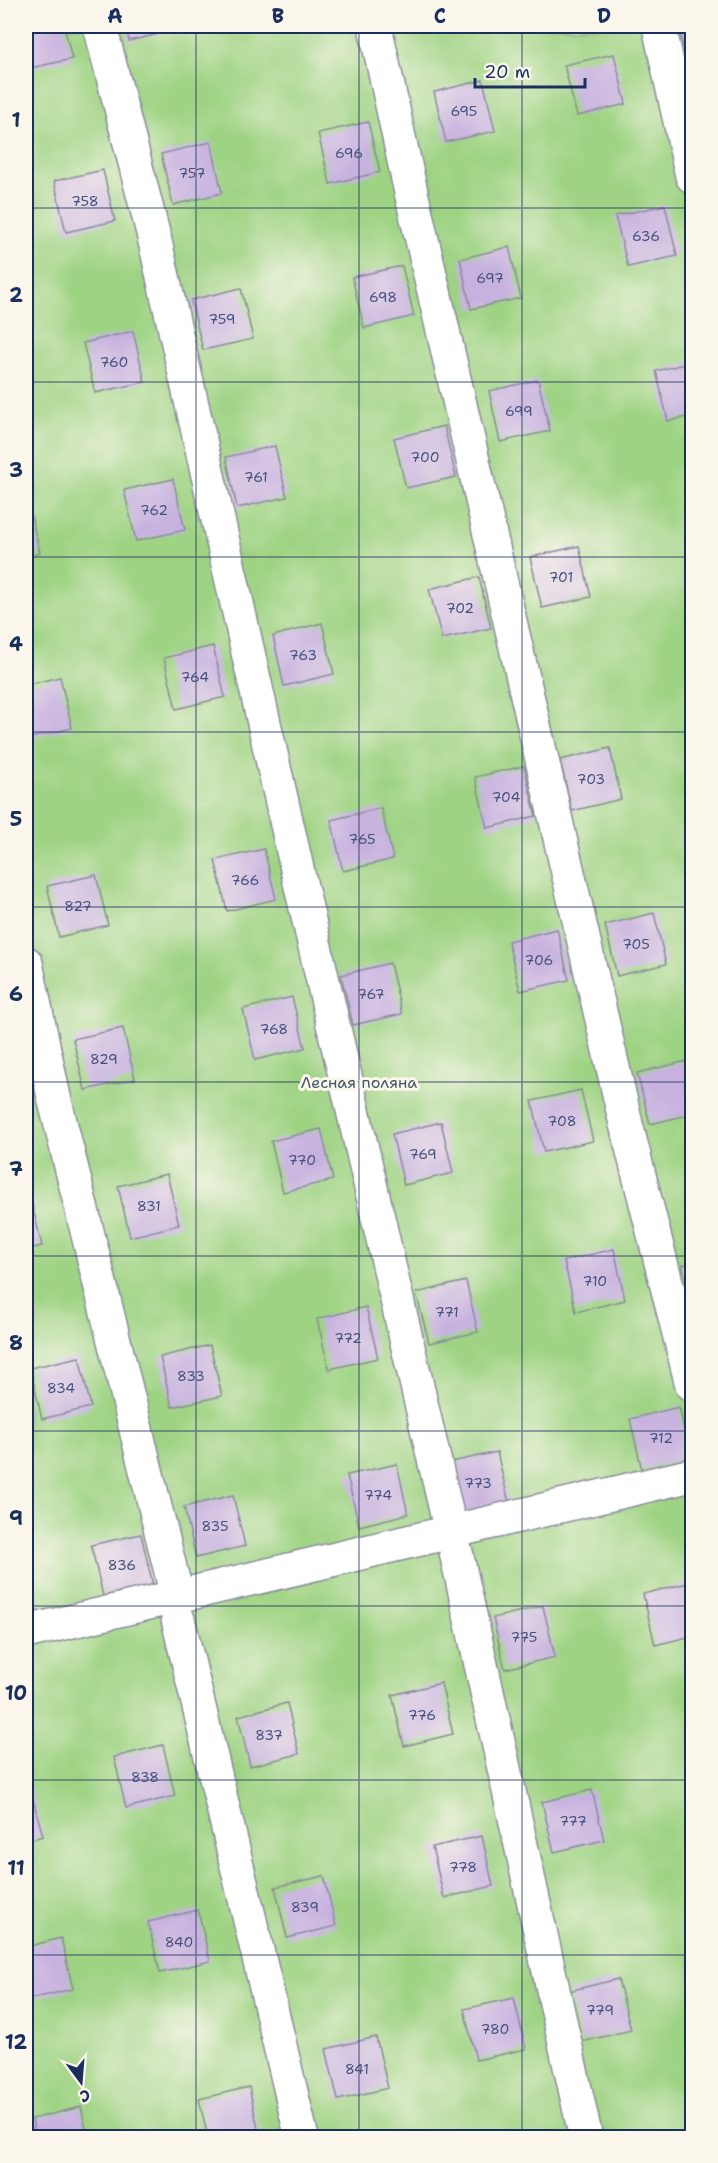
<svg xmlns="http://www.w3.org/2000/svg" width="718" height="2163" font-family="'Shantell Sans',sans-serif">
<rect width="100%" height="100%" fill="#fbf7ec"/>
<filter id="ink" filterUnits="userSpaceOnUse"><feTurbulence type="fractalNoise" baseFrequency=".0167" numOctaves="2"/><feDisplacementMap in="SourceGraphic" scale="12" xChannelSelector="R" yChannelSelector="G"/><feConvolveMatrix kernelMatrix="1 2 1 2 8 2 1 2 1" color-interpolation-filters="sRGB"/></filter>
<filter id="wash" filterUnits="userSpaceOnUse"><feTurbulence type="fractalNoise" baseFrequency=".008" numOctaves="4" result="noise"/><feDisplacementMap in="SourceGraphic" scale="24" xChannelSelector="R" yChannelSelector="G"/><feGaussianBlur stdDeviation="1.35" result="paint"/><feColorMatrix in="noise" values="0 0 0 0 0 0 0 0 0 0 0 0 0 0 0 0 0 1.4 0 .05"/><feComposite in="paint" operator="in"/></filter>
<g filter="url(#wash)">
<rect width="100%" height="100%" fill="#f7e9d4"/>
<path fill="#9ed383" stroke="#5c8170" stroke-width="1.5" d="M 26,26 L 692,26 L 692,2137 L 26,2137 Z"/>
<g id="blocks">
<path fill="#c7b2df" d="M 26,26 L 64,26 L 72,59 L 26,69 Z
M 126,26 L 178,26 L 179,29 L 129,41 Z
M 685,26 L 692,26 L 692,77 L 690,78 L 679,27 Z
M 614,54 L 626,104 L 577,116 L 564,65 Z
M 483,80 L 495,131 L 446,142 L 434,92 Z
M 368,122 L 380,172 L 330,184 L 318,133 Z
M 211,142 L 222,193 L 173,205 L 161,154 Z
M 103,170 L 115,221 L 66,232 L 54,181 Z
M 665,205 L 677,256 L 628,267 L 615,216 Z
M 509,247 L 521,298 L 471,309 L 460,259 Z
M 402,266 L 414,316 L 364,328 L 352,277 Z
M 241,288 L 253,339 L 203,350 L 191,300 Z
M 133,331 L 145,382 L 95,393 L 83,343 Z
M 692,362 L 692,416 L 668,421 L 656,371 Z
M 538,380 L 550,431 L 500,442 L 489,391 Z
M 444,426 L 456,477 L 406,488 L 394,438 Z
M 275,446 L 287,497 L 237,508 L 226,457 Z
M 173,479 L 185,530 L 136,541 L 124,490 Z
M 26,503 L 28,503 L 40,553 L 26,557 Z
M 579,546 L 591,597 L 542,608 L 530,557 Z
M 479,577 L 491,628 L 442,639 L 429,589 Z
M 322,623 L 334,674 L 284,686 L 273,636 Z
M 213,646 L 225,697 L 176,709 L 164,658 Z
M 60,677 L 72,728 L 26,739 L 26,685 Z
M 610,748 L 621,799 L 572,811 L 560,760 Z
M 524,766 L 536,816 L 487,828 L 475,777 Z
M 381,808 L 393,859 L 343,871 L 331,820 Z
M 264,849 L 276,899 L 227,911 L 215,860 Z
M 96,875 L 108,925 L 59,937 L 47,886 Z
M 654,913 L 666,964 L 617,976 L 605,925 Z
M 557,929 L 569,980 L 520,991 L 508,941 Z
M 390,963 L 402,1014 L 353,1025 L 341,975 Z
M 292,997 L 305,1048 L 255,1060 L 243,1009 Z
M 123,1028 L 135,1079 L 85,1090 L 73,1039 Z
M 687,1061 L 692,1084 L 692,1114 L 650,1124 L 637,1073 Z
M 581,1090 L 593,1141 L 544,1152 L 532,1101 Z
M 441,1122 L 453,1173 L 404,1185 L 392,1134 Z
M 321,1129 L 333,1180 L 283,1192 L 271,1141 Z
M 167,1174 L 179,1225 L 130,1237 L 118,1186 Z
M 30,1196 L 42,1246 L 26,1250 L 26,1197 Z
M 614,1249 L 625,1300 L 576,1312 L 564,1261 Z
M 692,1263 L 692,1304 L 682,1265 Z
M 466,1281 L 478,1332 L 429,1343 L 416,1293 Z
M 366,1307 L 378,1358 L 329,1369 L 317,1319 Z
M 210,1345 L 222,1396 L 172,1407 L 160,1357 Z
M 79,1357 L 91,1407 L 42,1419 L 30,1368 Z
M 679,1407 L 691,1458 L 642,1470 L 630,1419 Z
M 497,1452 L 509,1503 L 459,1514 L 447,1463 Z
M 397,1464 L 408,1514 L 359,1526 L 347,1475 Z
M 233,1495 L 245,1546 L 196,1558 L 184,1507 Z
M 141,1534 L 153,1585 L 103,1596 L 91,1545 Z
M 692,1582 L 692,1636 L 655,1645 L 643,1594 Z
M 543,1606 L 555,1657 L 505,1669 L 493,1618 Z
M 441,1683 L 453,1734 L 404,1746 L 392,1695 Z
M 287,1703 L 299,1754 L 250,1766 L 238,1716 Z
M 163,1745 L 175,1796 L 126,1808 L 114,1757 Z
M 29,1784 L 43,1836 L 26,1841 L 26,1785 Z
M 592,1790 L 604,1840 L 554,1852 L 542,1802 Z
M 482,1836 L 493,1886 L 444,1898 L 432,1847 Z
M 324,1876 L 336,1926 L 287,1938 L 275,1887 Z
M 198,1910 L 210,1961 L 160,1973 L 148,1922 Z
M 61,1938 L 73,1989 L 26,2000 L 26,1947 Z
M 618,1979 L 631,2030 L 581,2042 L 569,1991 Z
M 514,1998 L 526,2049 L 476,2060 L 464,2009 Z
M 376,2037 L 388,2088 L 338,2100 L 326,2049 Z
M 249,2087 L 260,2138 L 208,2138 L 199,2099 Z
M 81,2107 L 88,2138 L 36,2138 L 32,2119 Z"/>
</g>
</g>
<g filter="url(#ink)">
<use href="#blocks" fill-opacity="0" stroke="#898c99" stroke-width="1.5"/>
<g fill="none" stroke-linecap="round" stroke-linejoin="round">
<defs>
<path id="street" d="M 100,26 L 154,237 L 300,882 L 451,1532
M 375,26 L 408,179 L 626,1124 L 692,1385
M 659,26 L 692,176
M 26,963 L 54,1097 L 177,1596
M 456,1552 L 586,2138
M 178,1619 L 302,2138
M 26,1632 L 692,1475"/>
</defs>
<use href="#street" stroke="#898c99" stroke-width="36"/>
<use href="#street" stroke="#fff" stroke-width="33"/>
</g>
</g>
<path fill="none" stroke="#1b2f5e" stroke-width="1.5" stroke-opacity="0.55" d="M 196,26 L 196,2138M 359,26 L 359,2138M 522,26 L 522,2138M 26,208 L 692,208M 26,382 L 692,382M 26,557 L 692,557M 26,732 L 692,732M 26,907 L 692,907M 26,1082 L 692,1082M 26,1256 L 692,1256M 26,1431 L 692,1431M 26,1606 L 692,1606M 26,1780 L 692,1780M 26,1955 L 692,1955"/>
<g text-anchor="middle" dominant-baseline="central" stroke-width="6" stroke-linejoin="round" paint-order="stroke">
<g font-size="14" fill="#46507e">
<text x="464" y="111">695</text>
<text x="349" y="153">696</text>
<text x="192" y="173">757</text>
<text x="85" y="201">758</text>
<text x="646" y="236">636</text>
<text x="490" y="278">697</text>
<text x="383" y="297">698</text>
<text x="222" y="319">759</text>
<text x="114" y="362">760</text>
<text x="519" y="411">699</text>
<text x="425" y="457">700</text>
<text x="256" y="477">761</text>
<text x="154" y="510">762</text>
<text x="561" y="577">701</text>
<text x="460" y="608">702</text>
<text x="303" y="655">763</text>
<text x="195" y="677">764</text>
<text x="591" y="779">703</text>
<text x="506" y="797">704</text>
<text x="362" y="839">765</text>
<text x="245" y="880">766</text>
<text x="78" y="906">827</text>
<text x="636" y="944">705</text>
<text x="539" y="960">706</text>
<text x="371" y="994">767</text>
<text x="274" y="1029">768</text>
<text x="104" y="1059">829</text>
<text x="562" y="1121">708</text>
<text x="423" y="1154">769</text>
<text x="302" y="1160">770</text>
<text x="149" y="1206">831</text>
<text x="595" y="1281">710</text>
<text x="447" y="1312">771</text>
<text x="348" y="1338">772</text>
<text x="191" y="1376">833</text>
<text x="61" y="1388">834</text>
<text x="661" y="1438">712</text>
<text x="478" y="1483">773</text>
<text x="378" y="1495">774</text>
<text x="215" y="1526">835</text>
<text x="122" y="1565">836</text>
<text x="524" y="1637">775</text>
<text x="422" y="1715">776</text>
<text x="269" y="1735">837</text>
<text x="145" y="1777">838</text>
<text x="573" y="1821">777</text>
<text x="463" y="1867">778</text>
<text x="305" y="1907">839</text>
<text x="179" y="1942">840</text>
<text x="600" y="2010">779</text>
<text x="495" y="2029">780</text>
<text x="357" y="2069">841</text>
</g>
<g font-size="16" fill="#3c5867" stroke="#fbf7ec">
<text x="359" y="1082">Лесная поляна</text>
</g>
</g>
<rect width="718" height="2163" fill="none" stroke="#fbf7ec" stroke-width="66"/>
<g transform="translate(81 2082) rotate(164)" stroke="#fbf7ec" stroke-width="4.5" paint-order="stroke">
<path d="M0-4.5L10 22L0 15L-10 22Z" fill="#1b2f5e"/>
<text y="-9" font-size="16" font-weight="bold" text-anchor="middle" fill="#1b2f5e">С</text>
</g>
<path d="M475 78v9h110v-9" fill="none" stroke="#1b2f5e" stroke-width="3"/>
<text x="484" y="78" font-size="18" fill="#1b2f5e" stroke="#fbf7ec" stroke-width="4.5" paint-order="stroke">20 m</text>
<rect x="33" y="33" width="652" height="2097" fill="none" stroke="#1b2f5e" stroke-width="2"/>
<g font-size="20" text-anchor="middle" font-weight="bold" fill="#1b2f5e">
<text x="115" y="23">A</text>
<text x="278" y="23">B</text>
<text x="440" y="23">C</text>
<text x="604" y="23">D</text>
<text x="16" y="127">1</text>
<text x="16" y="302">2</text>
<text x="16" y="477">3</text>
<text x="16" y="651">4</text>
<text x="16" y="826">5</text>
<text x="16" y="1001">6</text>
<text x="16" y="1176">7</text>
<text x="16" y="1350">8</text>
<text x="16" y="1525">9</text>
<text x="16" y="1700">10</text>
<text x="16" y="1875">11</text>
<text x="16" y="2049">12</text>
</g>
</svg>
